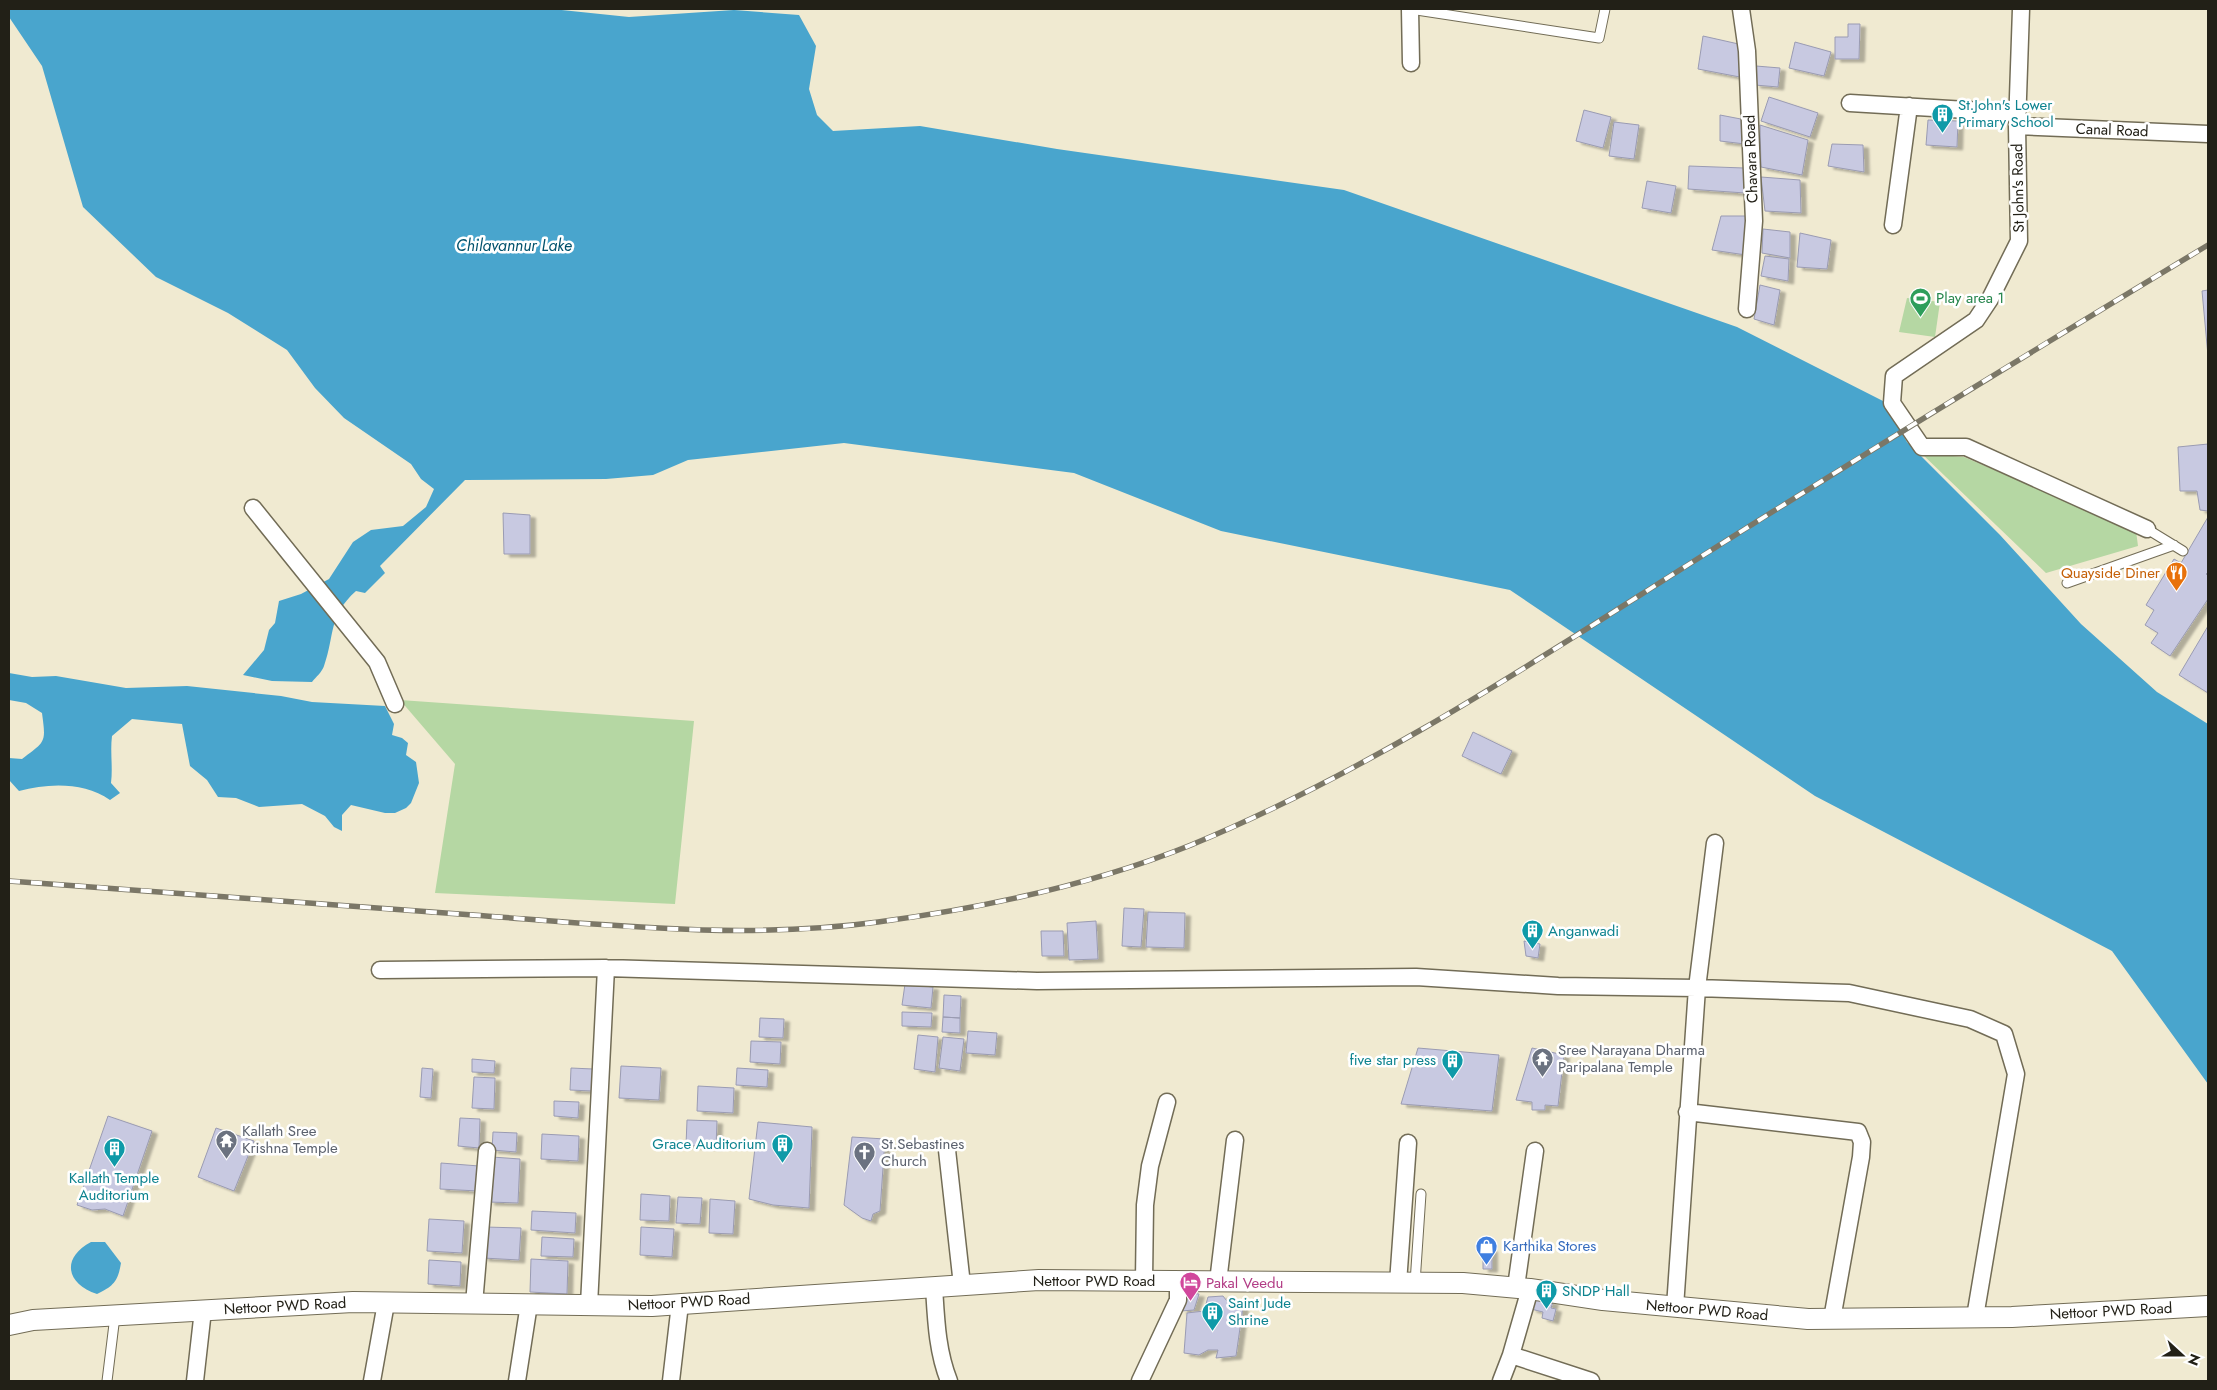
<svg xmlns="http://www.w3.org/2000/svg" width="2217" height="1390" font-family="Jost,sans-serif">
<defs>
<filter id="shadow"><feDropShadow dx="5.5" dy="3" stdDeviation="1" flood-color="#0004"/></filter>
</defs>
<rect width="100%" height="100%" fill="#f0ead1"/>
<path fill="#b5d7a3" d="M 1907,298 L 1940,302 L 1935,337 L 1899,332 Z
M 1921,453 L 1964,457 L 2136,531 L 2138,546 L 2046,573 Z
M 400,700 L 694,721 L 675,904 L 435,893 L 455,764 Z"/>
<path fill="#49a5cd" d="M 9,9 L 552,9 L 629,17 L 734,10 L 799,15 L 816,46 L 809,89 L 817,115 L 833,131 L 920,126 L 1057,149 L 1344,190 L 1737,327 L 1883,401 L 1907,442 L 2000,535 L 2081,624 L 2157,692 L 2208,724 L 2208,1084 L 2112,951 L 1815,796 L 1510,590 L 1221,531 L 1074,473 L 844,443 L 688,460 L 653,475 L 606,479 L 465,480 L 380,566 L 385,573 L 365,593 L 356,591 C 328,616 335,635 324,666 C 322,672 316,677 312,682 L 272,681 L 243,675 L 264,650 L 269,630 L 275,623 L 279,601 L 301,594 L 329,579 L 353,542 L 371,530 L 403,526 L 426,507 L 434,489 L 421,479 L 411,464 L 344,418 L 315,388 L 287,350 L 228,313 L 156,277 L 83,207 L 42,66 L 9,17 Z
M 9,673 L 32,677 L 56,676 L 126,688 L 187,686 L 281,696 L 312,702 L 385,706 L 394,724 L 392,735 L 402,738 L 408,743 L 406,755 L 416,762 L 419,783 L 411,803 L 406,808 L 395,813 L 385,813 L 351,805 L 342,815 L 342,831 L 334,827 L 325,816 L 302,804 L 259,807 L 236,798 L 218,797 L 207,780 L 190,766 L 182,724 L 132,719 L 112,736 C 110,752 113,767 111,783 L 120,793 L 110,800 C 84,782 49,783 19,791 L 9,780 L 9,758 L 22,759 C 46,741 46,743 42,713 L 26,703 L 9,700 Z
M 91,1242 L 105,1242 L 121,1263 C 118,1281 114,1286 97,1294 C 66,1284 61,1258 91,1242 Z"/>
<path fill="#c8c9e1" stroke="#9a9bb2" filter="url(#shadow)" d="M 1848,24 L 1860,24 L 1859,59 L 1835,59 L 1835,37 L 1848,37 Z
M 1703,36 L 1743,45 L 1745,78 L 1698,69 Z
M 1795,42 L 1831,52 L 1824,76 L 1789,68 Z
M 1756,66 L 1780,68 L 1778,87 L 1755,85 Z
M 1769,97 L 1818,113 L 1810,137 L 1761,121 Z
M 1584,110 L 1611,117 L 1603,148 L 1576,141 Z
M 1720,115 L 1746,120 L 1745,144 L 1720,141 Z
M 1928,120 L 1958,121 L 1957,147 L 1926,145 Z
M 1614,122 L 1639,125 L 1634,159 L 1609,156 Z
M 1760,125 L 1808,140 L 1802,175 L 1761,167 Z
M 1832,144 L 1863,145 L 1864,172 L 1828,166 Z
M 1689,166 L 1744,168 L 1745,193 L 1688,189 Z
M 1761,177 L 1800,180 L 1801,213 L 1765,211 Z
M 1647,181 L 1676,186 L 1671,213 L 1642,208 Z
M 1721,216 L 1748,216 L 1746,255 L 1712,250 Z
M 1763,229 L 1790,232 L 1790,258 L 1762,253 Z
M 1800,233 L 1831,240 L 1827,269 L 1797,267 Z
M 1765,256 L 1789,259 L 1788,281 L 1761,276 Z
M 1760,285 L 1780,290 L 1774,325 L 1754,319 Z
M 2208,290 L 2208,356 L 2202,291 Z
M 2208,444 L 2208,511 L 2200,510 L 2197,491 L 2180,491 L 2178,447 Z
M 503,513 L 530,515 L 530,554 L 504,554 Z
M 2208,517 L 2208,572 L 2206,574 L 2208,576 L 2208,599 L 2170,656 L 2151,643 L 2158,633 L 2145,625 L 2154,610 L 2146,605 L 2174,559 L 2181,563 Z
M 2208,626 L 2208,693 L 2179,675 Z
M 1473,732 L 1512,751 L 1501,774 L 1462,756 Z
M 1124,908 L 1144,909 L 1141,947 L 1122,946 Z
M 1148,912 L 1185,913 L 1184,948 L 1146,947 Z
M 1096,921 L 1098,959 L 1069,960 L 1067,923 Z
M 1041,931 L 1063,931 L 1064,956 L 1042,956 Z
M 1524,941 L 1540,944 L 1538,958 L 1526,956 Z
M 905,984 L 933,987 L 931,1008 L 902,1005 Z
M 944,995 L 961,996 L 960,1018 L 943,1017 Z
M 902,1012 L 932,1013 L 931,1027 L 902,1026 Z
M 943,1017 L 960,1018 L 960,1033 L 942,1032 Z
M 760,1018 L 784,1019 L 783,1038 L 759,1037 Z
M 968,1031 L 997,1033 L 995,1055 L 966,1053 Z
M 918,1035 L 938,1037 L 935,1072 L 914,1069 Z
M 943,1037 L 964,1039 L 960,1071 L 939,1068 Z
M 751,1041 L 781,1042 L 780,1064 L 750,1062 Z
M 1418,1048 L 1499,1055 L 1492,1111 L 1401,1104 Z
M 1532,1048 L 1564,1055 L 1558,1106 L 1545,1105 L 1545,1110 L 1532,1110 L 1532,1102 L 1516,1100 Z
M 472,1059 L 495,1061 L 494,1073 L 472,1072 Z
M 621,1066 L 661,1068 L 659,1100 L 619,1098 Z
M 422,1068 L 433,1069 L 431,1098 L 420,1097 Z
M 571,1068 L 593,1069 L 592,1091 L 570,1090 Z
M 737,1068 L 768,1070 L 767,1087 L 736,1085 Z
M 474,1077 L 495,1078 L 494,1109 L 472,1108 Z
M 698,1086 L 734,1088 L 733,1113 L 697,1111 Z
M 554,1101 L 579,1102 L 578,1118 L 554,1116 Z
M 108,1116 L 152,1131 L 123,1216 L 105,1209 L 92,1210 L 77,1205 Z
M 460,1118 L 480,1119 L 479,1148 L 458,1146 Z
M 687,1120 L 717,1121 L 716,1147 L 686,1145 Z
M 758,1122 L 812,1127 L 809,1208 L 773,1205 L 749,1199 Z
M 216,1128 L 254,1141 L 234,1191 L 198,1177 Z
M 493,1132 L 517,1133 L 516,1152 L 492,1150 Z
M 542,1134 L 579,1136 L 578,1161 L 541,1159 Z
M 852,1137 L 885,1139 L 880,1211 L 873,1214 L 871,1221 L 862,1218 L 844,1205 Z
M 492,1157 L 520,1159 L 518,1203 L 489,1202 Z
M 441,1163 L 479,1166 L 478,1191 L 440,1189 Z
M 641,1194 L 670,1196 L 669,1221 L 640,1220 Z
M 678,1197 L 702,1198 L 700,1224 L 676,1223 Z
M 710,1199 L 735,1201 L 733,1234 L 709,1233 Z
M 532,1211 L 576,1213 L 575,1233 L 531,1230 Z
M 429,1219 L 464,1221 L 462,1253 L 427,1251 Z
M 485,1227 L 521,1228 L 519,1260 L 483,1258 Z
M 641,1227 L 674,1229 L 672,1257 L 640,1255 Z
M 542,1237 L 574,1239 L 573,1257 L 541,1256 Z
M 1492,1249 L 1492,1269 L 1483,1269 L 1483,1250 Z
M 531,1259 L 568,1261 L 567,1294 L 530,1292 Z
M 429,1260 L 461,1262 L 460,1286 L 428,1284 Z
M 1187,1293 L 1199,1294 L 1194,1310 L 1181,1311 Z
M 1223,1296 L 1230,1305 L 1243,1307 L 1236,1356 L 1216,1358 L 1218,1350 L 1208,1350 L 1199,1355 L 1184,1353 L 1187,1313 L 1204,1311 L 1208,1297 Z
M 1534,1297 L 1553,1302 L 1551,1308 L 1556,1309 L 1553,1321 L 1542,1318 L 1543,1312 L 1531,1309 Z"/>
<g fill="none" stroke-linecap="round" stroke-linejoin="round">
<defs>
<path id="service" d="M 1410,9 L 1599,38 L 1605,9
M 2147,529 L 2183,551
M 2067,583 L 2174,545
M 1415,1283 L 1421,1194
M 107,1381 L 115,1316"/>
<path id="minor" d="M 1410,9 L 1411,63
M 1741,9 L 1747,51 L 1754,221 L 1747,309
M 2021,9 L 2017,126 L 2019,241 L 1990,299 L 1976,320 L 1894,376 L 1892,403 L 1922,447 L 1966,447 L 2147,529
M 1850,103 L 2017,113
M 2017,126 L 2208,134
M 1893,225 L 1909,106
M 253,508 L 377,662 L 395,704
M 380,970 L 606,968 L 1037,981 L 1416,977 L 1558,986 L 1697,988 L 1715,843
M 1687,1112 L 1858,1132 L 1862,1142 L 1861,1157 L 1832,1319
M 947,1150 L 962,1285
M 1144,1281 L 1145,1205 L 1150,1166 L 1167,1102
M 1218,1282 L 1235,1140
M 1398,1283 L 1408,1143
M 934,1287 C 936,1319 937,1351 949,1381
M 1516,1287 L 1535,1151
M 1530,1289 L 1511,1355 L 1591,1381
M 474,1304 L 487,1151
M 589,1305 L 606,968
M 1675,1307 L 1697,988 L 1849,993 L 1970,1019 L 2004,1034 L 2016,1074 L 1975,1317
M 195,1381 L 203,1310
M 372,1381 L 386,1303
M 517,1381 L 529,1304
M 671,1381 L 680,1304
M 1140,1381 L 1178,1300 L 1178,1281
M 1501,1381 L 1511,1355"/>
<path id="tertiary" d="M 9,1325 L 33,1320 L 353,1302 L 652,1306 L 1039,1280 L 1463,1283 L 1530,1289 L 1603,1300 L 1808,1319 L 2012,1317 L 2208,1306"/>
</defs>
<use href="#service" stroke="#726c56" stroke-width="11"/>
<use href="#minor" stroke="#726c56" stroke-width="19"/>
<use href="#tertiary" stroke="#726c56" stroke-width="22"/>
<use href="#service" stroke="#fff" stroke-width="9"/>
<use href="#minor" stroke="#fff" stroke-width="16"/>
<use href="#tertiary" stroke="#fff" stroke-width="20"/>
<defs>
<path id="rail" d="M 9,881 C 164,892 318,904 473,915 C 608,925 744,940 878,922 C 983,908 1092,885 1191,845 C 1375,769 1541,657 1710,551 C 1875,447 2041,346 2208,245"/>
</defs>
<use href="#rail" stroke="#7b7767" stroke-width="5.5"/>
<use href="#rail" stroke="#fff" stroke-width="4" stroke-dasharray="11" stroke-linecap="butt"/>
</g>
<defs>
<symbol id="building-pin" viewBox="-11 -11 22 30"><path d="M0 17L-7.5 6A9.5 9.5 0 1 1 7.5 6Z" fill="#0f9aa8" stroke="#fff"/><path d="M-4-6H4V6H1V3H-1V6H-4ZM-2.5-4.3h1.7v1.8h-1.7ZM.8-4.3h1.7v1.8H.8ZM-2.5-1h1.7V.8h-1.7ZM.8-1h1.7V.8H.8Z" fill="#fff"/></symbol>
<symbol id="stadium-pin" viewBox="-11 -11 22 30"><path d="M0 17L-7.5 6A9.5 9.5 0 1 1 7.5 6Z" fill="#2e9e5b" stroke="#fff"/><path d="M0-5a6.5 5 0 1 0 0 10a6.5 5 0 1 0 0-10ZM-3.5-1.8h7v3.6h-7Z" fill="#fff"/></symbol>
<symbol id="restaurant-pin" viewBox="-11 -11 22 30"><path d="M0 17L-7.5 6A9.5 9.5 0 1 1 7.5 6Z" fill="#e8710a" stroke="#fff"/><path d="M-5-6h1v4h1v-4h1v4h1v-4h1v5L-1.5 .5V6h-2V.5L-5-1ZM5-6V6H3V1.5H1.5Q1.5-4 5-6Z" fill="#fff"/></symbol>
<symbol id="temple-pin" viewBox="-11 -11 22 30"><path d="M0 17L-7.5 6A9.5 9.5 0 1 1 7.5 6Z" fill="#6b7280" stroke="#fff"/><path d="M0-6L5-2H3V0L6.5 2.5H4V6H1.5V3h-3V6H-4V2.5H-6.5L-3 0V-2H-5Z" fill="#fff"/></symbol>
<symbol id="church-pin" viewBox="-11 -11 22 30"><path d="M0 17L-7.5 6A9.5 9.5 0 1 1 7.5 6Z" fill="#6b7280" stroke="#fff"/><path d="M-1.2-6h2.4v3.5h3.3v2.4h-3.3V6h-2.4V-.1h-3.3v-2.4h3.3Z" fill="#fff"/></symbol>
<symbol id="shop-pin" viewBox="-11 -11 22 30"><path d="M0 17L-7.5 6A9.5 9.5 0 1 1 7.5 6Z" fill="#3f7fe0" stroke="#fff"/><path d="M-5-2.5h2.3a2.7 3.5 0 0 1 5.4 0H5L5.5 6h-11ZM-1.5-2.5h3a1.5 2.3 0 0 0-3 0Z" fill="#fff"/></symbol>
<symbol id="hotel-pin" viewBox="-11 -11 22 30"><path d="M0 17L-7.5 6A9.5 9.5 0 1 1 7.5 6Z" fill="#d1479c" stroke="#fff"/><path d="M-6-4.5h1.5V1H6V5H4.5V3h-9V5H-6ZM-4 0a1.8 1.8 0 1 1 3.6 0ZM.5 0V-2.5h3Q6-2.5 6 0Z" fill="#fff"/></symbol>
</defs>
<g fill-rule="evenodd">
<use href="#building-pin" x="1930" y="102" width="25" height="34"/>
<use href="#stadium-pin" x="1908" y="286" width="25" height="34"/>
<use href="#restaurant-pin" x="2164" y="560" width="25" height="34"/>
<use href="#building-pin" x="1520" y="918" width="25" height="34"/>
<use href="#temple-pin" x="1530" y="1046" width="25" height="34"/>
<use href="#building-pin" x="1440" y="1048" width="25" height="34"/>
<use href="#temple-pin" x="214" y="1128" width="25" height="34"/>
<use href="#building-pin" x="770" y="1132" width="25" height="34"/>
<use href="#building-pin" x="102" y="1136" width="25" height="34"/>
<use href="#church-pin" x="852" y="1140" width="25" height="34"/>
<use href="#shop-pin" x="1474" y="1234" width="25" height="34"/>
<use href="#hotel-pin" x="1178" y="1270" width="25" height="34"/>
<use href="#building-pin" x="1534" y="1278" width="25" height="34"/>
<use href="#building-pin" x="1200" y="1300" width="25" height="34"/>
</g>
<g text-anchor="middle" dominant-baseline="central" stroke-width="5" stroke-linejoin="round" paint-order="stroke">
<g font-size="15" fill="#0d838f" stroke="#fff" text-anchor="start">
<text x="1958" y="105">St.John's Lower<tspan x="1958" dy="17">Primary School</tspan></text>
<text x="1548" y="931">Anganwadi</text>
<text x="1436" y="1060" text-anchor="end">five star press</text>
<text x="766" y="1144" text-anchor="end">Grace Auditorium</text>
<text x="114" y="1178" text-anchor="middle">Kallath Temple<tspan x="114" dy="17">Auditorium</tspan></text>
<text x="1562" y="1291">SNDP Hall</text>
<text x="1228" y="1303">Saint Jude<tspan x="1228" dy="17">Shrine</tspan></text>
</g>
<g font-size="15" fill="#222017" stroke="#fff">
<text transform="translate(2112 130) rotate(2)">Canal Road</text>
<text transform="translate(1751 159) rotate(-92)">Chavara Road</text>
<text transform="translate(2018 188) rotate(-91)">St John's Road</text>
<text x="1094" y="1281">Nettoor PWD Road</text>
<text transform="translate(689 1302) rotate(-3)">Nettoor PWD Road</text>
<text transform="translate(285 1306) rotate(-3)">Nettoor PWD Road</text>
<text transform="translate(1707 1310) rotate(5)">Nettoor PWD Road</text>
<text transform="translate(2111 1311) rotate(-3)">Nettoor PWD Road</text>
</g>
<g font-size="15" fill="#27864d" stroke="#fff" text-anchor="start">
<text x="1936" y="298">Play area 1</text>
</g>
<g font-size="15" fill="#c56008" stroke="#fff" text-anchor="end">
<text x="2160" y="573">Quayside Diner</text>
</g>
<g font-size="15" fill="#5b616d" stroke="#fff" text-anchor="start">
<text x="1558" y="1050">Sree Narayana Dharma<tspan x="1558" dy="17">Paripalana Temple</tspan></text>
<text x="242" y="1131">Kallath Sree<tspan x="242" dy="17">Krishna Temple</tspan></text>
<text x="881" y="1144">St.Sebastines<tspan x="881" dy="17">Church</tspan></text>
</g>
<g font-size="15" fill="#366cbe" stroke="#fff" text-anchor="start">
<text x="1503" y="1246">Karthika Stores</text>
</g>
<g font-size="15" fill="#b23c85" stroke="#fff" text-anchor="start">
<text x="1206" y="1283">Pakal Veedu</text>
</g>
<g font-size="16" font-style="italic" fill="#00516c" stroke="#fff">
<text x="514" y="245">Chilavannur Lake</text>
</g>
</g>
<rect width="2217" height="1390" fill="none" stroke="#222017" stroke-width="20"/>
<g transform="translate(2182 1355) rotate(111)" stroke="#ffffff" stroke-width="4" paint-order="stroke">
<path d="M0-4L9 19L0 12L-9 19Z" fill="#222017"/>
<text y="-8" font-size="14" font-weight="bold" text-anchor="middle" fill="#222017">N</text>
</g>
</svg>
